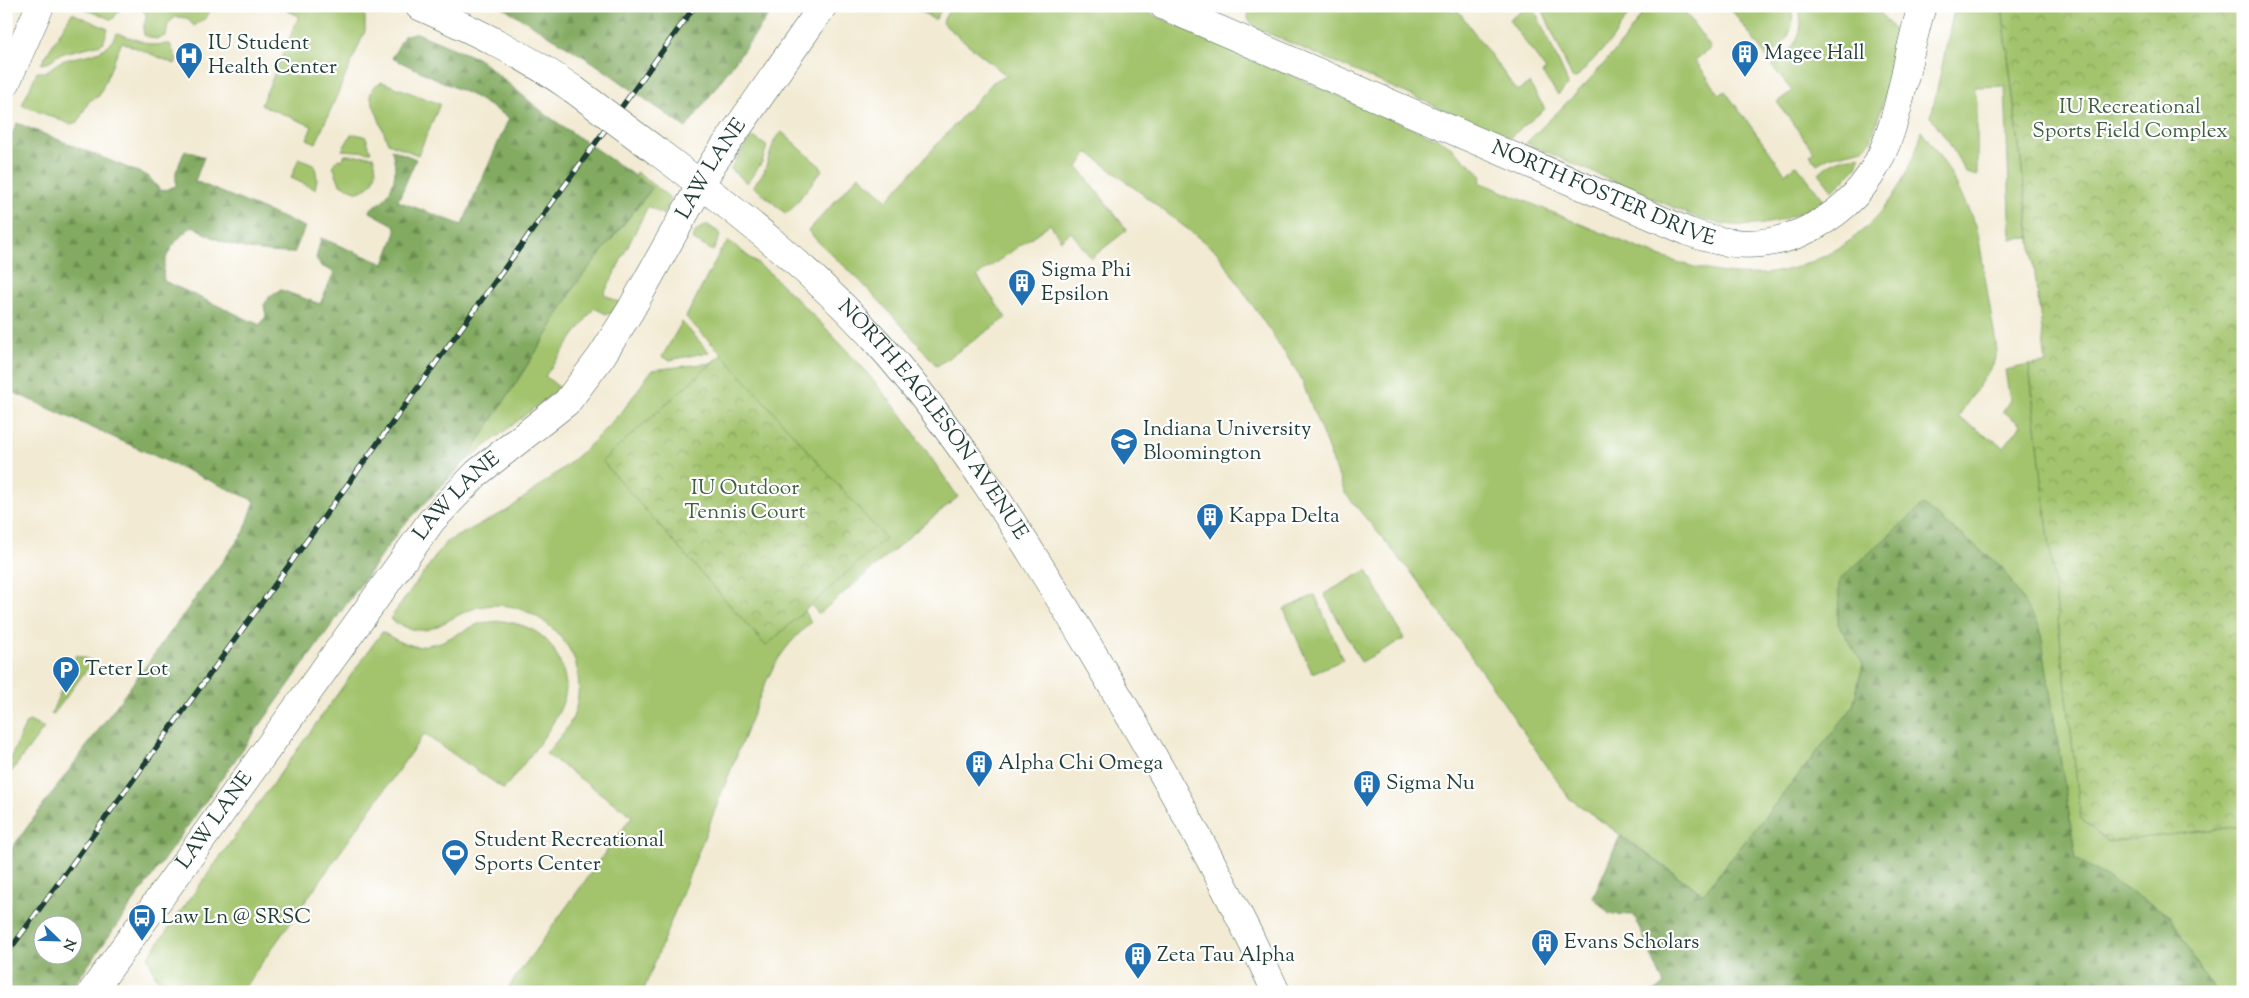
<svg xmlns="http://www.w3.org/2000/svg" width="2249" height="998" font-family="'Sorts Mill Goudy',serif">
<defs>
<pattern id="forest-firs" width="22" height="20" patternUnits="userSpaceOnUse" patternTransform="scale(1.25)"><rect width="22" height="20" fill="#82aa60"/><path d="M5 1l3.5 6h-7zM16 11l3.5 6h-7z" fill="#6a8c50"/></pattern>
<pattern id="park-crowns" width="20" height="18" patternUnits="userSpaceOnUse" patternTransform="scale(1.25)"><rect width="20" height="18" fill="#a3c46d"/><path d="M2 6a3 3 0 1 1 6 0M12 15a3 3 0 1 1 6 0" fill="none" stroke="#84a05a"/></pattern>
</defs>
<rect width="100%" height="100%" fill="#fff"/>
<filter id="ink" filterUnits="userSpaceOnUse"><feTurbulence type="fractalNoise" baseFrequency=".02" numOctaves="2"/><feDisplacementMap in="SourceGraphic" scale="10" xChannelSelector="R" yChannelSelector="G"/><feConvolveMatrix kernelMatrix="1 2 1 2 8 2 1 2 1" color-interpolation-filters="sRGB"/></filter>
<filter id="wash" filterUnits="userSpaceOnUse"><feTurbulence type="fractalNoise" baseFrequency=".0096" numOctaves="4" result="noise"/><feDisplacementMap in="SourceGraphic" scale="20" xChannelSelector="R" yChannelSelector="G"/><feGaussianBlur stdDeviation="1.12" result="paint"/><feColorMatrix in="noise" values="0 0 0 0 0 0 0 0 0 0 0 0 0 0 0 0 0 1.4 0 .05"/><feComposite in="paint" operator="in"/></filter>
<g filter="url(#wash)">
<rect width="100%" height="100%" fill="#f2ead3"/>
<path fill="#a3c46d" stroke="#618050" d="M 76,6 L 122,6 L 113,19 L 110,19 Z
M 135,6 L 212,6 L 207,17 L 194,26 L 187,18 L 175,17 L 168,24 L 166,36 L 155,39 L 144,35 C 140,21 156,15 135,6 Z
M 277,6 L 358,6 L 365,16 L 365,31 L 316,143 L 307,139 L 312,126 L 261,105 L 299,16 Z
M 920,6 L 943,6 L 936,19 L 933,19 L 918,9 Z
M 951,6 L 1133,6 L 1446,143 L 1482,175 L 1480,182 C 1520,199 1561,216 1602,233 C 1685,268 1758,299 1842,246 C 1885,218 1908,179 1922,131 L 1949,170 L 1977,227 L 1997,351 L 1993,364 L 1958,417 L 2004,447 L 2021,425 L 2003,411 L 2010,400 L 2005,370 L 2029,365 L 2081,819 L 2108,842 L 2243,826 L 2243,992 L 2218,992 L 2203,974 L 2169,915 L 2076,859 L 2040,628 L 1838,624 L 1863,664 L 1853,707 L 1703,894 L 1569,798 L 1494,689 L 1414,576 L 1345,493 L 1300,376 L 1217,252 L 1088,152 L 1078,167 L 1127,230 L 1091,258 L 1071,232 L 1061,240 L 1050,224 L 977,276 L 1006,318 L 937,366 C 912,337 886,307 859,280 C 842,263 824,249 808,231 L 859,175 L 887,200 L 993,82 L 1007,76 L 942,23 Z
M 1249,6 L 1447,6 L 1452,13 L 1457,9 L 1517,91 L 1529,83 L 1545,109 L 1509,138 L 1256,28 L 1248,19 Z
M 1521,6 L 1533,6 L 1566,78 L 1567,86 L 1558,95 L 1542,73 L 1546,70 L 1509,20 L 1523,10 Z
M 1541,6 L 1634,6 L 1611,41 L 1576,78 L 1572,78 Z
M 1647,6 L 1681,6 L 1711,48 L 1695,60 L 1720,95 L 1725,91 L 1785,173 L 1797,165 L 1824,200 C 1783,225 1748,232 1700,219 L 1526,143 C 1569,100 1615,59 1647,6 Z
M 1729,6 L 1790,6 C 1799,29 1783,46 1767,58 Z
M 1798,6 L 1875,6 L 1898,35 L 1887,90 L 1871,141 L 1863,149 L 1829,157 L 1817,164 L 1810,155 L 1814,152 L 1777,102 L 1792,91 L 1772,66 C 1793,49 1807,35 1798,6 Z
M 1955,6 L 2002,6 L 2030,238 L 2011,239 L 2005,86 L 1974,87 L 1977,102 L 1977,176 L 1966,173 L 1948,141 L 1931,117 Z
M 72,13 L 108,29 L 104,41 L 101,44 L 60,54 L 47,63 L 41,64 Z
M 117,33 L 152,45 L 170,44 L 177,60 L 175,64 L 122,42 L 99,96 L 89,101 L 78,122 L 70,124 L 22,105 L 37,72 L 45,72 C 51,69 56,63 62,61 C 85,53 104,58 117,33 Z
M 382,82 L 440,104 L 418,155 L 388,143 L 370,96 L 373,87 Z
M 782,132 L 823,169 L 789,212 L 785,213 L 753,186 L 764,172 L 775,139 Z
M 356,134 L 366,137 L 371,152 L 342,150 L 351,135 Z
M 753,137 L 767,146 L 762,162 L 747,183 L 730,169 L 749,140 Z
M 345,155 L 373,156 C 379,173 376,186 358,192 L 340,184 L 333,166 L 338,159 L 342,160 Z
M 1857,156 L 1860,157 L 1857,167 L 1833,191 L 1819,173 C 1830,162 1841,158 1857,156 Z
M 299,158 L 315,165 L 317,179 L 315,189 L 291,178 Z
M 636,172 L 668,196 L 670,201 L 664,215 L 648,206 L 604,294 L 620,303 L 615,313 L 606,314 L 594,308 L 545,376 L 560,388 L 465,462 L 548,333 L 576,284 L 652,189 L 634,176 Z
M 705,225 L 708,225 L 721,234 L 713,251 L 692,239 L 696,231 Z
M 729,241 L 772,275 L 822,324 L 862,367 L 901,414 L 958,497 L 923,525 L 819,614 L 811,605 L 804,611 L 811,622 C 786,646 779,655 764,686 L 643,992 L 505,992 L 632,816 L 546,754 C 554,743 568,730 573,717 C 580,699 581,671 572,654 C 553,618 510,594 470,610 C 436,623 428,643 390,619 L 446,542 L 508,510 L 567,465 L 591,444 L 624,409 L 652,370 L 711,363 L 722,354 L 686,317 L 721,250 Z
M 682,322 L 709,352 L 670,360 L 662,357 Z
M 1367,570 L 1404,639 L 1361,662 L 1324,594 Z
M 1315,595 L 1343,660 L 1312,673 L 1284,609 Z
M 502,621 C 525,624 547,633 557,656 C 562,666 566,677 566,689 C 564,718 522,765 504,789 L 424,734 L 241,992 L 177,992 L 156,977 L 148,957 L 382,632 L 400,642 L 418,647 L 441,642 L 480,623 Z
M 76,655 L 93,661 L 53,715 L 51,714 Z
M 29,721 L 44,728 L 6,779 L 6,769 L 26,723 Z"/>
<path fill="url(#forest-firs)" stroke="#50744a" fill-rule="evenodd" d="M 501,6 L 776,6 L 686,128 L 594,63 Z
M 417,33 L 479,59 L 545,114 L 652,188 L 576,284 L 548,333 L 465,462 L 401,528 L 69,992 L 6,992 L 6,856 L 244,532 L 255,501 L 6,389 L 6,147 L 17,123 L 148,176 L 161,191 L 176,186 L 176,172 L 185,150 L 204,157 L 195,181 L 305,227 L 294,253 C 258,253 223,247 193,226 C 175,239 160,258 164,281 L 260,325 L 266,316 L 264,305 L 270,296 L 281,290 L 320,304 L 334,272 L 321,266 L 316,259 L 321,238 L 384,264 L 396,232 L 394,225 L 370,212 C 371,206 376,206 381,202 C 396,189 398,166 391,149 L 416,159 L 398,201 L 462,225 L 509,118 L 475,97 L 392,58 L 404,36 ZM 42,926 L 72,926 L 72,956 L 42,956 Z
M 1923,505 L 2002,567 L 2040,628 L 2076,859 L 2169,915 L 2203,974 L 2218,992 L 1653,992 L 1664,985 L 1634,915 L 1609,914 L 1593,897 L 1620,836 L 1703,894 L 1853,707 L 1863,664 L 1838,624 L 1839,580 Z"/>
<path fill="url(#park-crowns)" stroke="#618050" d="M 2002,6 L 2243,6 L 2243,826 L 2108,842 L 2081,819 L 2029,365 L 2046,363 Z
M 722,354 L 885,538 L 766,646 L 602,461 Z"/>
</g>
<g filter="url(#ink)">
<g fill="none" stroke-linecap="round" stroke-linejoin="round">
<defs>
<g id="minor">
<path d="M 419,6 C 473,30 525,55 573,89"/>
<path id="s1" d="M 1164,6 L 1689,232 C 1727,246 1761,249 1800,233 C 1902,189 1894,96 1922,6"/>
<path d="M 6,83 L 40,6"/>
<path id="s2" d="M 658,152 C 735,210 814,271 878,343 C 960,435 1026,542 1089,647 C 1156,759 1221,873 1276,992"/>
<path id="s3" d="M 92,992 L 432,520 L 477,473 L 567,402 L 601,357 L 630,311 L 713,163 L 823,6"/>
</g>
</defs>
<use href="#minor" stroke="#3f574c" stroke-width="29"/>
<use href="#minor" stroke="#fff" stroke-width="28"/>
<defs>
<path id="rail" d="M 6,955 L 695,6"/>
</defs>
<use href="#rail" stroke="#1f3d34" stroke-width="5.5"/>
<use href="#rail" stroke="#fff" stroke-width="4" stroke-dasharray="11" stroke-linecap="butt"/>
<defs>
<path id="minor-bridge" d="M 573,89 L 658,152"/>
</defs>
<use href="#minor-bridge" stroke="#3f574c" stroke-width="29" stroke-linecap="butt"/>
<use href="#minor-bridge" stroke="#fff" stroke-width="28"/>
</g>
</g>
<defs>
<symbol id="building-pin" viewBox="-11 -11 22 30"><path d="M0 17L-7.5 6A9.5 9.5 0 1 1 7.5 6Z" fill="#1f6fb2" stroke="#fff"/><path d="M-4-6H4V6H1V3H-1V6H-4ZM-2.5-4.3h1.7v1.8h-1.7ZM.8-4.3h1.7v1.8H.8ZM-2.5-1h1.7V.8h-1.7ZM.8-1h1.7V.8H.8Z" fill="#fff"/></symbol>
<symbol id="hospital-pin" viewBox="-11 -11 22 30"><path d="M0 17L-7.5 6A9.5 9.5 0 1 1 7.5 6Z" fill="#1f6fb2" stroke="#fff"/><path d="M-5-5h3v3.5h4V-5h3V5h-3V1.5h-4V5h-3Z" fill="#fff"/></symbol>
<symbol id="university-pin" viewBox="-11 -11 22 30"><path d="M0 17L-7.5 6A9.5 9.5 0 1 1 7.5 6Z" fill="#1f6fb2" stroke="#fff"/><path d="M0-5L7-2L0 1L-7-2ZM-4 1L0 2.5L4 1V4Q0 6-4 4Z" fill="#fff"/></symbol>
<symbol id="parking-pin" viewBox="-11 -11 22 30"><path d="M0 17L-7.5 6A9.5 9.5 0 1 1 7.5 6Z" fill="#1f6fb2" stroke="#fff"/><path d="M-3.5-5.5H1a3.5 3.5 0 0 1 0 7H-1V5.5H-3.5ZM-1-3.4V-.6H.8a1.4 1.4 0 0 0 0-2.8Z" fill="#fff"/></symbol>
<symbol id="stadium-pin" viewBox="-11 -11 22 30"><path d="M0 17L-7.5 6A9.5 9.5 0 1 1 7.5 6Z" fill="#1f6fb2" stroke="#fff"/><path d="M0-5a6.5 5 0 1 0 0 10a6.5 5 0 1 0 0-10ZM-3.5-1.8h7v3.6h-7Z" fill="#fff"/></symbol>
<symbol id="bus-pin" viewBox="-11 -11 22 30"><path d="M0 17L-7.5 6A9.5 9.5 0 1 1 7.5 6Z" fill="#1f6fb2" stroke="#fff"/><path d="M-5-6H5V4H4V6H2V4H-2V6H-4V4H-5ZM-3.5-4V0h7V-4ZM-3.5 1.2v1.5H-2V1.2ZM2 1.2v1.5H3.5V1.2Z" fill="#fff"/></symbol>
</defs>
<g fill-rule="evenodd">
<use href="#building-pin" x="1729" y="38" width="32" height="43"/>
<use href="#hospital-pin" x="173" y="40" width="32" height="43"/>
<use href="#building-pin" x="1006" y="267" width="32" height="43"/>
<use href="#university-pin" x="1108" y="426" width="32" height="43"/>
<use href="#building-pin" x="1194" y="501" width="32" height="43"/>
<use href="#parking-pin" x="50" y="654" width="32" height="43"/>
<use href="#building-pin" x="963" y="748" width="32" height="43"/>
<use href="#building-pin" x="1351" y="768" width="32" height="43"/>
<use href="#stadium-pin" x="439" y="837" width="32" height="43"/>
<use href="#bus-pin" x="126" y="902" width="32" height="43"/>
<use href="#building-pin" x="1529" y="927" width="32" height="43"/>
<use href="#building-pin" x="1122" y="940" width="32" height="43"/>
</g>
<g text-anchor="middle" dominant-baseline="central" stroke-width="4.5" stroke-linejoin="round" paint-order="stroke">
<g font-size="21" fill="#1f3d34" stroke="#fff" text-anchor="start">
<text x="208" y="44">IU Student<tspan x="208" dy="24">Health Center</tspan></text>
<text x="1764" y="54">Magee Hall</text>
<text x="1041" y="271">Sigma Phi<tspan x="1041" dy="24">Epsilon</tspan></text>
<text x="1143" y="430">Indiana University<tspan x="1143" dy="24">Bloomington</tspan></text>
<text x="1229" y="517">Kappa Delta</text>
<text x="85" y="670">Teter Lot</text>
<text x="998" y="764">Alpha Chi Omega</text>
<text x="1386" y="784">Sigma Nu</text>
<text x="474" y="841">Student Recreational<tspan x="474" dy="24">Sports Center</tspan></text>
<text x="161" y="918">Law Ln @ SRSC</text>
<text x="1564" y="943">Evans Scholars</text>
<text x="1157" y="956">Zeta Tau Alpha</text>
</g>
<g font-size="21" fill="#405f42" stroke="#fff">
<text x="2130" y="108">IU Recreational<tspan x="2130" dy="24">Sports Field Complex</tspan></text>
<text x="745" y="489">IU Outdoor<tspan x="745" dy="24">Tennis Court</tspan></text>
</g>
<g font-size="21" fill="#1f3d34" stroke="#fff">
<text stroke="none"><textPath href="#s3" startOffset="1036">LAW LANE</textPath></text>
<text stroke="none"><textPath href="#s1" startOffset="478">NORTH FOSTER DRIVE</textPath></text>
<text stroke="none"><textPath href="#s2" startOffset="386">NORTH EAGLESON AVENUE</textPath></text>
<text stroke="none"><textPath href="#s3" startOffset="616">LAW LANE</textPath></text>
<text stroke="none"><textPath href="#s3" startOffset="211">LAW LANE</textPath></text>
</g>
</g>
<rect width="2249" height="998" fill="none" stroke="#fff" stroke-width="25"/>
<g transform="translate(58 940) rotate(113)"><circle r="24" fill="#ffffff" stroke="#a5b1ae"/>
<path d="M0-4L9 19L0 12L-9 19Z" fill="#1f6fb2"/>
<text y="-8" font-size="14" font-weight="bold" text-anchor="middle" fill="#1f3d34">N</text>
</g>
</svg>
